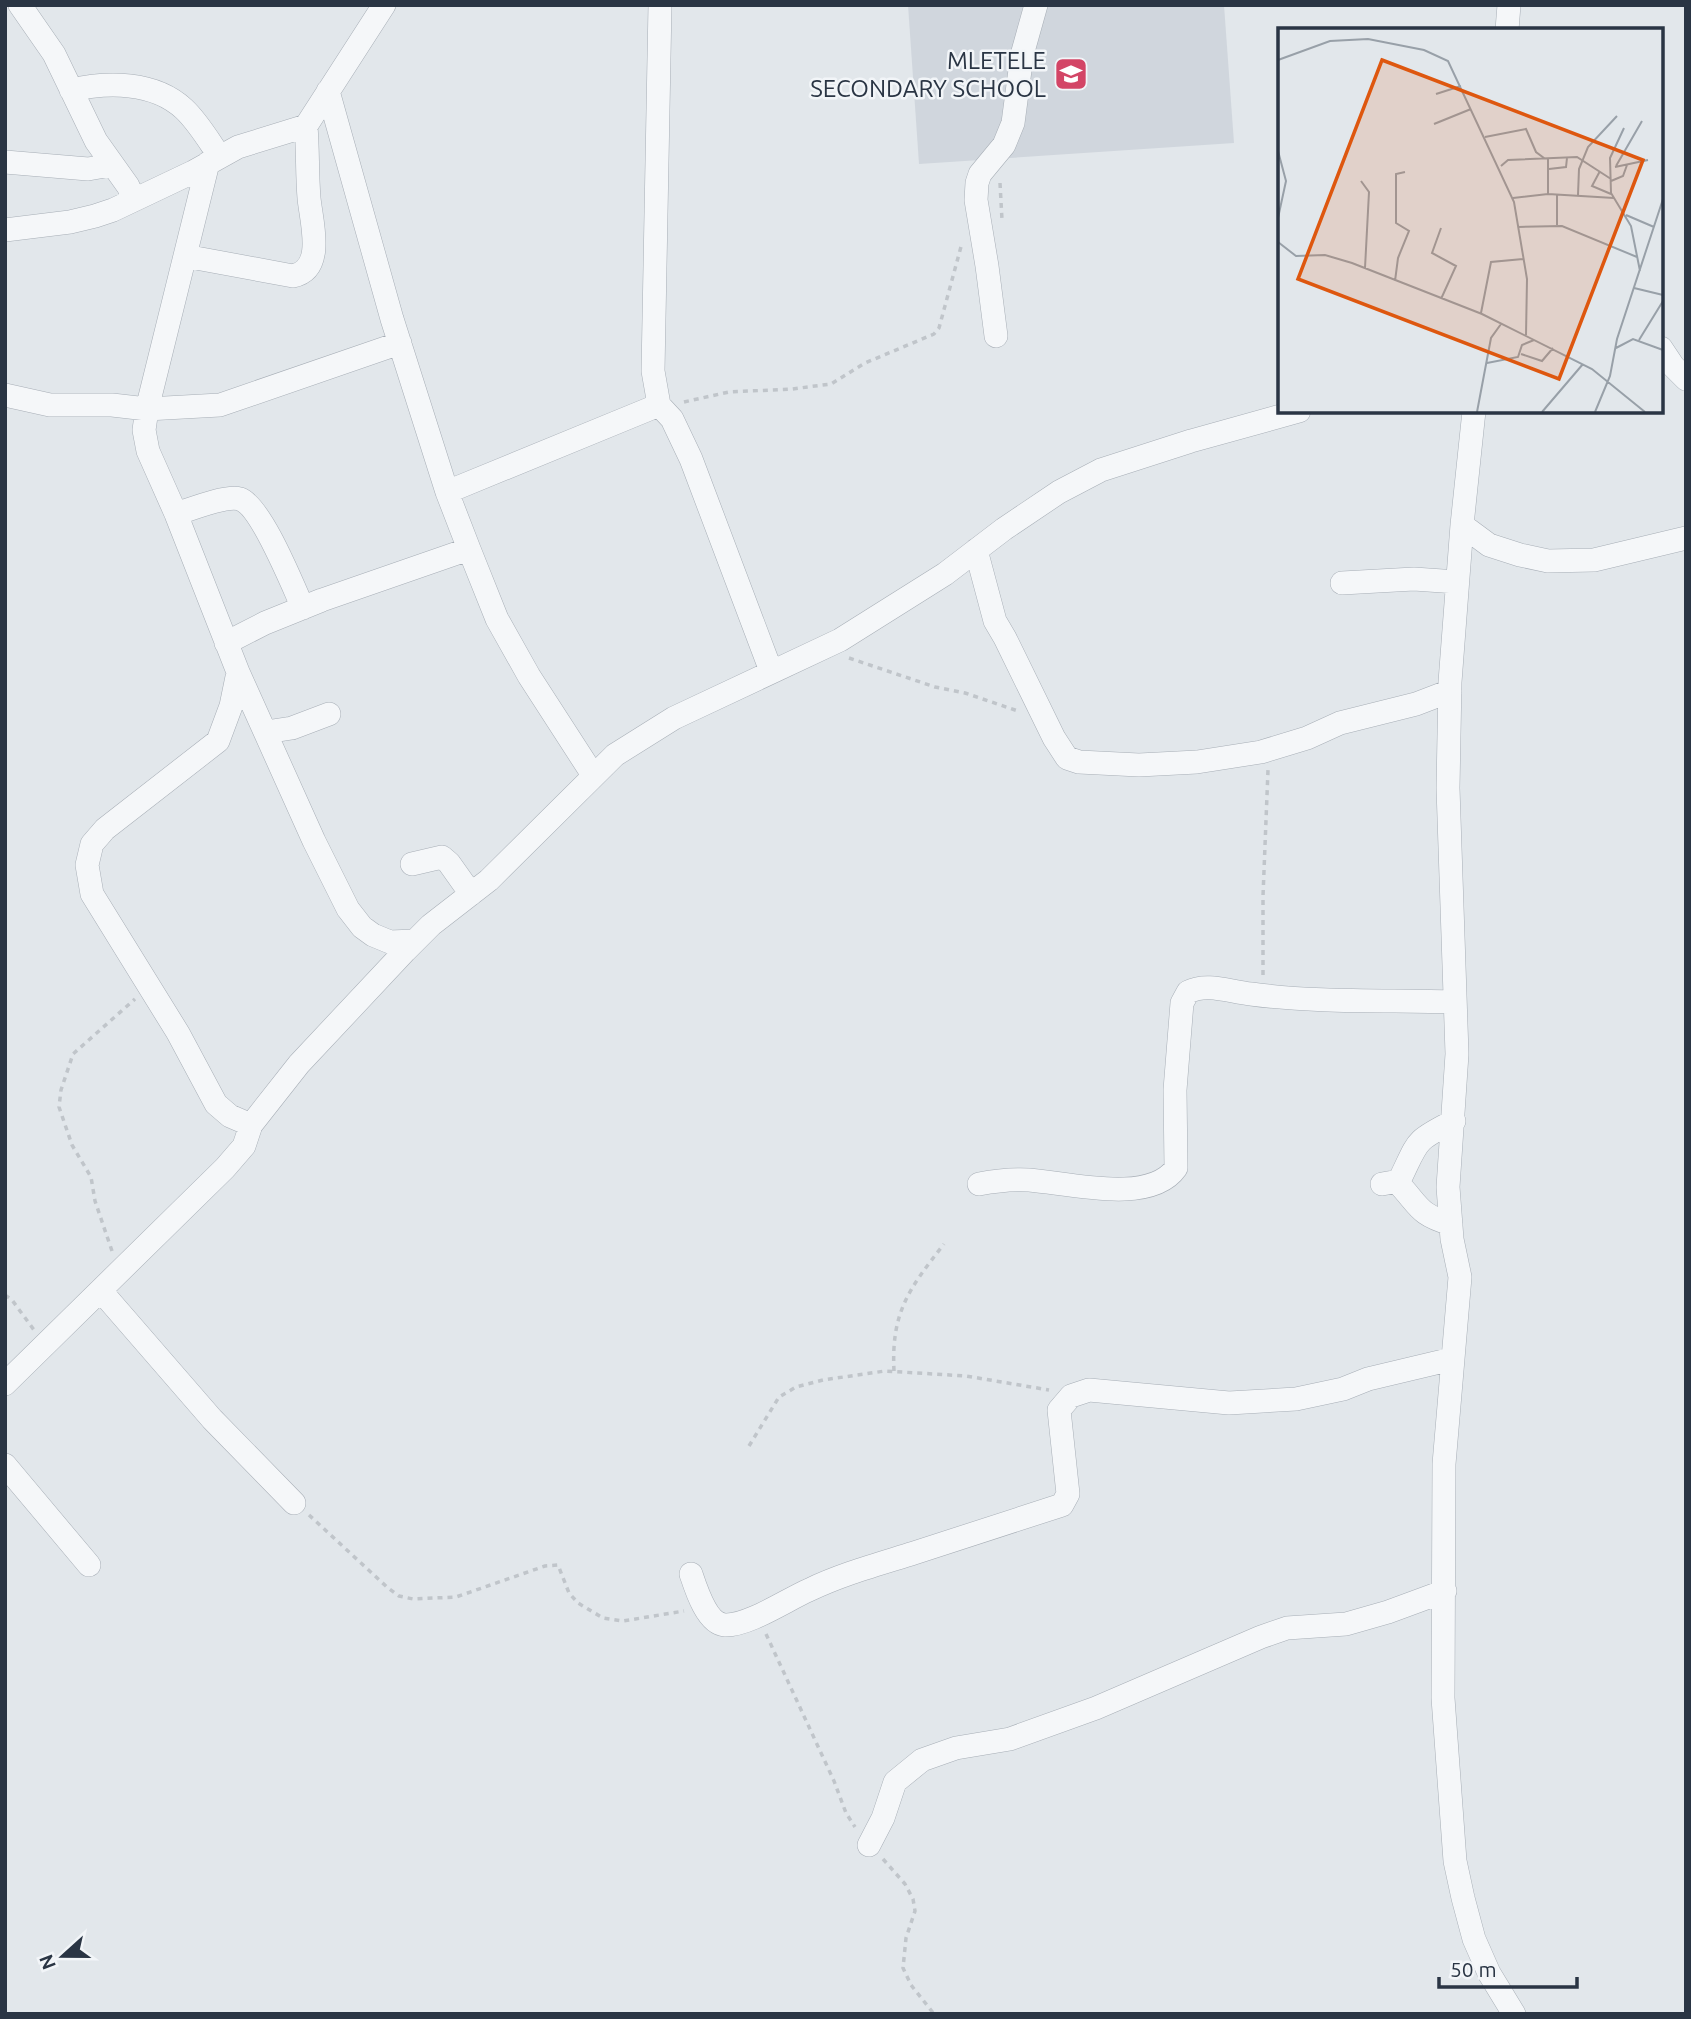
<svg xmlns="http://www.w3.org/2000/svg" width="1691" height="2019" font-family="Ubuntu,sans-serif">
<rect width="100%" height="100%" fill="#e2e7eb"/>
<path fill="#d0d6dd" d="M 908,5 L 1224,5 L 1234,143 L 919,164 Z"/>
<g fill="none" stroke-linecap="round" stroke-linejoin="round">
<defs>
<path id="minor" d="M 20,5 L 54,54 L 96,141 L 128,186 L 134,199
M 660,5 L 653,371 L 659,405 L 672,419 L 691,459 L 771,671
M 1507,30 L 1509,5
M 71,90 C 107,82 154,81 184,109 C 198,122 209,141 220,157
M 328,91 L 392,319 L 447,492 L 469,549 L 497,619 L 529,676 L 593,775
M 5,162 L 88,169 L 111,165
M 208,163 L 147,409 L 144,430 L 148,451 L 176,514 L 238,672 L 314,841 L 348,909 L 362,927 L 373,935 L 390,942 L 415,941
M 5,230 L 70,222 L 95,216 L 113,210 L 193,172 L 238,147 L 306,126 L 384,5
M 185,256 L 293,276 C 326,269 311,221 309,198 C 307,174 308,150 306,126
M 996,336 L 987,266 L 976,200 L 977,183 L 980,174 L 1004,145 L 1013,123 L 1022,55 L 1036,5
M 1661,348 L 1673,366 L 1686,379
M 5,395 L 50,405 L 112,405 L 147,409 L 220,405 L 400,343
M 1474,411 L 1462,525 L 1450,682 L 1448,788 L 1457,1054 L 1448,1187 L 1452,1239 L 1460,1277 L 1444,1464 L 1443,1698 L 1455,1861 L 1463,1898 L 1474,1939 L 1489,1973 L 1514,2014
M 447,492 L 659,405
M 176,514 C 191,509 226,495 240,499 C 261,506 293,586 303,608
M 1462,525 L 1489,545 L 1520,555 L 1548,561 L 1594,560 L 1686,538
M 976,550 L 995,621 L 1005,638 L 1054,738 L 1067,758 L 1079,762 L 1139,765 L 1197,762 L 1261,752 L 1307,738 L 1340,723 L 1416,704 L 1450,691
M 1342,583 L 1414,579 L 1457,582
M 226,643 L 265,623 L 322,600 L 469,549
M 238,672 L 231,706 L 218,741 L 105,829 L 92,844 L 87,865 L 92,894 L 178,1033 L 216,1104 L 230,1116 L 251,1125
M 266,732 L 292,728 L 329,714
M 412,864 L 442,857 L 449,863 L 471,894
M 1397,1182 C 1420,1206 1417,1214 1451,1224
M 979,1184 C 995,1181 1012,1179 1029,1180 C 1068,1183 1150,1205 1176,1168 L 1175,1090 L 1182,1003 L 1188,992 C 1207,982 1230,992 1251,994 C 1318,1003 1387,1000 1455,1002
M 1382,1184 L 1399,1181 C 1419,1141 1412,1142 1454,1121
M 101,1291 L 212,1419 L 294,1503
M 5,1384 L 225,1168 L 244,1146 L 251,1125 L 299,1064 L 405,951 L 431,925 L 489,880 L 615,755 L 674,718 L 840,640 L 945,574 L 1004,529 L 1059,492 L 1101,470 L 1191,441 L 1299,411
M 5,1465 L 89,1565
M 691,1574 C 696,1589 707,1624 725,1625 C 748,1626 788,1599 809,1590 C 842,1574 879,1564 914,1553 C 964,1537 1013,1521 1062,1505 L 1068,1494 L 1059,1410 L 1071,1396 L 1089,1390 L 1229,1403 L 1296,1399 L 1343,1389 L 1368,1379 L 1452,1359
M 869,1845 L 883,1818 L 895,1782 L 922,1760 L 956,1748 L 1010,1739 L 1096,1708 L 1261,1637 L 1287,1628 L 1346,1624 L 1388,1612 L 1445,1591"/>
</defs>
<use href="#minor" stroke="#a7aeb6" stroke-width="24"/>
<path stroke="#c0c5ca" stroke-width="3.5" stroke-dasharray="5 5" stroke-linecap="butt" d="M 1000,183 L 1002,220
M 684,402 L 729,392 L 792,389 L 831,384 L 865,363 L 934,334 L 939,328 L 962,243
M 849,658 L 935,687 L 965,693 L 1018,711
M 1263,975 L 1263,896 L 1268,770
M 112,1251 L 95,1201 L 91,1177 L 72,1145 L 59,1107 L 61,1090 L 73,1054 L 135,999
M 5,1295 L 12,1300 L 34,1330
M 894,1371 C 891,1312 909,1289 944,1244
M 749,1446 L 779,1397 L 796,1387 L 823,1380 L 885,1371 L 966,1376 L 1049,1390
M 309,1515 L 388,1588 L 399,1596 L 413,1599 L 456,1597 L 545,1566 L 558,1565 L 569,1593 L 578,1603 L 603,1618 L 623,1621 L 684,1611
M 766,1634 L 834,1781 L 846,1813 L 855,1827
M 883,1859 L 905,1884 L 913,1899 L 915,1911 L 906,1938 L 903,1968 L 911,1985 L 934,2014"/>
<use href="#minor" stroke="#f5f7f9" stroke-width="23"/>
</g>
<defs>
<symbol id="school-square" viewBox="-11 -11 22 22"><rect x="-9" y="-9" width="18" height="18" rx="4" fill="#d34566" stroke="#f2f5f8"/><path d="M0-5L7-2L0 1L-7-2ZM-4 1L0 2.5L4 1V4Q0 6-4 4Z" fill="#fff"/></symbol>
</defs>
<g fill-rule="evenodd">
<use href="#school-square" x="1052" y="55" width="38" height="38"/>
</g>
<g text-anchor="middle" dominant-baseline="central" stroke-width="5" stroke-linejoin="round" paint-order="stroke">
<g font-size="24" fill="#2a3544" stroke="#f2f5f8" text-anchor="end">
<text x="1046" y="60">MLETELE<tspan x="1046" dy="28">SECONDARY SCHOOL</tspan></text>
</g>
</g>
<g transform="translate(1278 28)">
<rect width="385" height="385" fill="#e2e7eb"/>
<path fill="none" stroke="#98a0a8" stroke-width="2" d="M 0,32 L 52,13 L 90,11 L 146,22 L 170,33 L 236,174 L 249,251 L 248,307M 158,66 L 183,58M 156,96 L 193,81M 346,100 L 332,130 L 333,165 L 353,198 L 362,243M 207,109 L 248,101 L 258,124 L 266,130M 0,123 L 8,153 L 0,190M 270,130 L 270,166M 223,138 L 230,132 L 299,129 L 333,151M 338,138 L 364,93M 337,139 L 370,132M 271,141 L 288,139 L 289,130M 322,143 L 314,158 L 333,166M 83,153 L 91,164 L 87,240M 333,153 L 345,148 L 349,137M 279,166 L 279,197M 300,167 L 301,141 L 310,119 L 339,88M 235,170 L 270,166 L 336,170M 348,187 L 376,199M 240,199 L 284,198 L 359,229M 0,214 L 18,228 L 47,227 L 74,235 L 204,286 L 314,341 L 367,384M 117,253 L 120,230 L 131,203 L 118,195 L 118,146 L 127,144M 356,260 L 385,267M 163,271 L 178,238 L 154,225 L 163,200M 203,285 L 213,234 L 245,231M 361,312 L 385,273M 338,320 L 355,311 L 385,322M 243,326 L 264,333 L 275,320M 209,335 L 240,329 L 244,317 L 256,312M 199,384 L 213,310 L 223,296M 264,384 L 305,336M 317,384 L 332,348 L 339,311 L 385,171"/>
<path fill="#de570f" fill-opacity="0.15" stroke="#de570f" stroke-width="3.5" d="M 104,32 L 365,132 L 281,351 L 20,251 Z"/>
<rect width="385" height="385" fill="none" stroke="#2a3544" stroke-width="3.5"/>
</g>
<rect width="1691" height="2019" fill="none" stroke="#2a3544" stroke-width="14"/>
<g transform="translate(63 1956) rotate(249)" stroke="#f2f5f8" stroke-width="5" paint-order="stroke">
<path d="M0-5L12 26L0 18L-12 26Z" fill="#2a3544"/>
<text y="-10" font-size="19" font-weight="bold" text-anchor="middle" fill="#2a3544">N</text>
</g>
<path d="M1439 1977v10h138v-10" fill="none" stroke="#2a3544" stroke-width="3.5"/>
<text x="1450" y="1977" font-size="21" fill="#2a3544" stroke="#f2f5f8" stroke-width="5" paint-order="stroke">50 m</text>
</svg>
